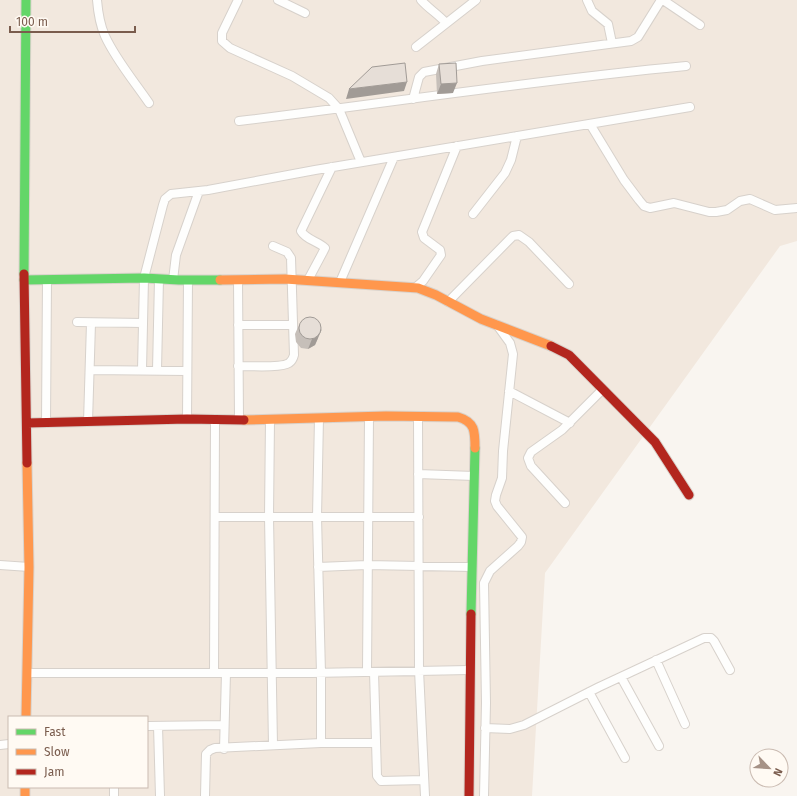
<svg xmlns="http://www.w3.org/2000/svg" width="797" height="796" font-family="'Fira Sans',sans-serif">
<rect width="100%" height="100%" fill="#f9f5f0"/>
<path fill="#f2e8de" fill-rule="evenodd" d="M 0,0 L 797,0 L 797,241 L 780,246 L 545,573 L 532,796 L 0,796 ZM 9,717 L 147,717 L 147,787 L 9,787 Z"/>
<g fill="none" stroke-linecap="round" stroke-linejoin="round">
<defs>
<path id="street" d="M 97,0 C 98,12 100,25 105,36 C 116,60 134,81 149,103
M 238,0 L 222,33 L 222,41 L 230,48 L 292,76 L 329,98 L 339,109 L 361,162
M 278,0 L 305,13
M 421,0 C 429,9 438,14 446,23
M 587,0 L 592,11 L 608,24 L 612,43
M 663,0 L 700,25
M 416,47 L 476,0
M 413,99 L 419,77 L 424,72 L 482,61 L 631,41 L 638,37 L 661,0
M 239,121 C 388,103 536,80 686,66
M 590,124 L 624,180 L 639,200 L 644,206 L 650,208 L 674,203 L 709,212 L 716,212 L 727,210 L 740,201 L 750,199 L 775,210 L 797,208
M 473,214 L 505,173 L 511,160 L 517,136
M 173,280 L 176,255 L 199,191
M 238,280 L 239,420
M 308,280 L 323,252 L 325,248 C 318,241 306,240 301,231 L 302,229 L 332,167
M 340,282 L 394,157
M 416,287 L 423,281 L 441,255 L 440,250 L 424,238 L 422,232 L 457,146
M 448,302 L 506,243 L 513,236 L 519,235 L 529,242 L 569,284
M 77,322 L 143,323
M 238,325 L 293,325
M 238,366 C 249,366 282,368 289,363 C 292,361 293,359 294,355 L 291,258 L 287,252 L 273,246
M 90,370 L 187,371
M 142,370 L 144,278 L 163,205 L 165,199 L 171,194 L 208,190 L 315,170 L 690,107
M 157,370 L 159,279
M 509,391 L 570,423
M 418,417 L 419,670 L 425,796
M 319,418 L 317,517 L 321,673 L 321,743
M 187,419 L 188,280
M 270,420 L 269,517 L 273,745
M 88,422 L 91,323
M 46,423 L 47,280
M 418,474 L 474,476
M 565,503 L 531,466 L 528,458 L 531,452 L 562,430 L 603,389
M 215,517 L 419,517
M 0,565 L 29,567
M 318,567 L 367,565 L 472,567
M 656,660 L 685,724
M 367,672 L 369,417
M 374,672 L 377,776 L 381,781 L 424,780
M 27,673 L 312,673 L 469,670
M 214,673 L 215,420
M 621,677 L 659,746
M 589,692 L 625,758
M 147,726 L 224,725
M 158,726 L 160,796
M 485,728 L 510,729 L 524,725 L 599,687 L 704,638 L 711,638 L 714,641 L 730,670
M 0,745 L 9,744
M 224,749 L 226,673
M 114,787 L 114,796
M 205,796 L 206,754 L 210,750 L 215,748 L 321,743 L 376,743
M 484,796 L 486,703 L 484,583 L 490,571 L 518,546 L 521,542 L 522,537 L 497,506 L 495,501 L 496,495 L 502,478 L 503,451 L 513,354 L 510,343 L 497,325"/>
<path id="fast" d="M 24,274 L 26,0
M 24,280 L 144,278 L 179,280 L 220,280
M 471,614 L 475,448"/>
<path id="slow" d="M 220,280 L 285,279 L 418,288 L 436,295 L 481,319 L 551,346
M 244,420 L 386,416 L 458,417 C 475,422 475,431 475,448
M 26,717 L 29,567 L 27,463
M 25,787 L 25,796"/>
<path id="jam" d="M 24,274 L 27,463
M 551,346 L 569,355 L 655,442 L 689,495
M 27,423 L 187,419 L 244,420
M 469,796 L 471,614"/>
</defs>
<use href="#street" stroke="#d7d1cb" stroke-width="10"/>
<use href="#fast" stroke="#d9d2cb" stroke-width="11"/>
<use href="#slow" stroke="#d9d2cb" stroke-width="11"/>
<use href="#jam" stroke="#d9d2cb" stroke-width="11"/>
<use href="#street" stroke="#fefefd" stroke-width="8"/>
<use href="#fast" stroke="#63d668" stroke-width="9"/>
<use href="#slow" stroke="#ff974d" stroke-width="9"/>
<use href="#jam" stroke="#b3261e" stroke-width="9"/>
</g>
<path fill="#c6bfb9" d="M 439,64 L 453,93 L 437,94 L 436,74 Z
M 299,325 L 318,338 L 315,345 L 308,349 L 301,348 L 296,342 L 295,334 Z"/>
<path fill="#a19b96" d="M 407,82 L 404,91 L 346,99 L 349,89 Z
M 457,83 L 453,93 L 437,94 L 441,84 Z
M 322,329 L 315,345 L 308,349 L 312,339 Z"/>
<path fill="#e6ded7" stroke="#a19b96" d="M 405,63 L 407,82 L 349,89 L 372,67 Z
M 456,63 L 457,83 L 441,84 L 439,64 Z
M299 328a11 11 0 1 1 22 0a11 11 0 1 1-22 0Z"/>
<rect x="8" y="716" width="140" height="72" fill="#fffaf3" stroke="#cabbb1"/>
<rect x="16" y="729" width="20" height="6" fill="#63d668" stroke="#cabbb1"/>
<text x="44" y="736" font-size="12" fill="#7a5c4d">Fast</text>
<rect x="16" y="749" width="20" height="6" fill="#ff974d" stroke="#cabbb1"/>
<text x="44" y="756" font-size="12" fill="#7a5c4d">Slow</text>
<rect x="16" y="769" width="20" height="6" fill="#b3261e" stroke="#cabbb1"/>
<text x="44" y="776" font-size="12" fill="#7a5c4d">Jam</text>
<g transform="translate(769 768) rotate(115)"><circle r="19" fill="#fffaf3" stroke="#cabbb1"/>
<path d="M0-3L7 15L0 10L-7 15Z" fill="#a69286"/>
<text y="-6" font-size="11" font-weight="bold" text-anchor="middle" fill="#7a5c4d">N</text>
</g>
<path d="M10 26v6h125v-6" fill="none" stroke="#7a5c4d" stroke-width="2"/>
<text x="16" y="26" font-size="12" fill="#7a5c4d" stroke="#fffaf3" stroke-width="3" paint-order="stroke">100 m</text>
</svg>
